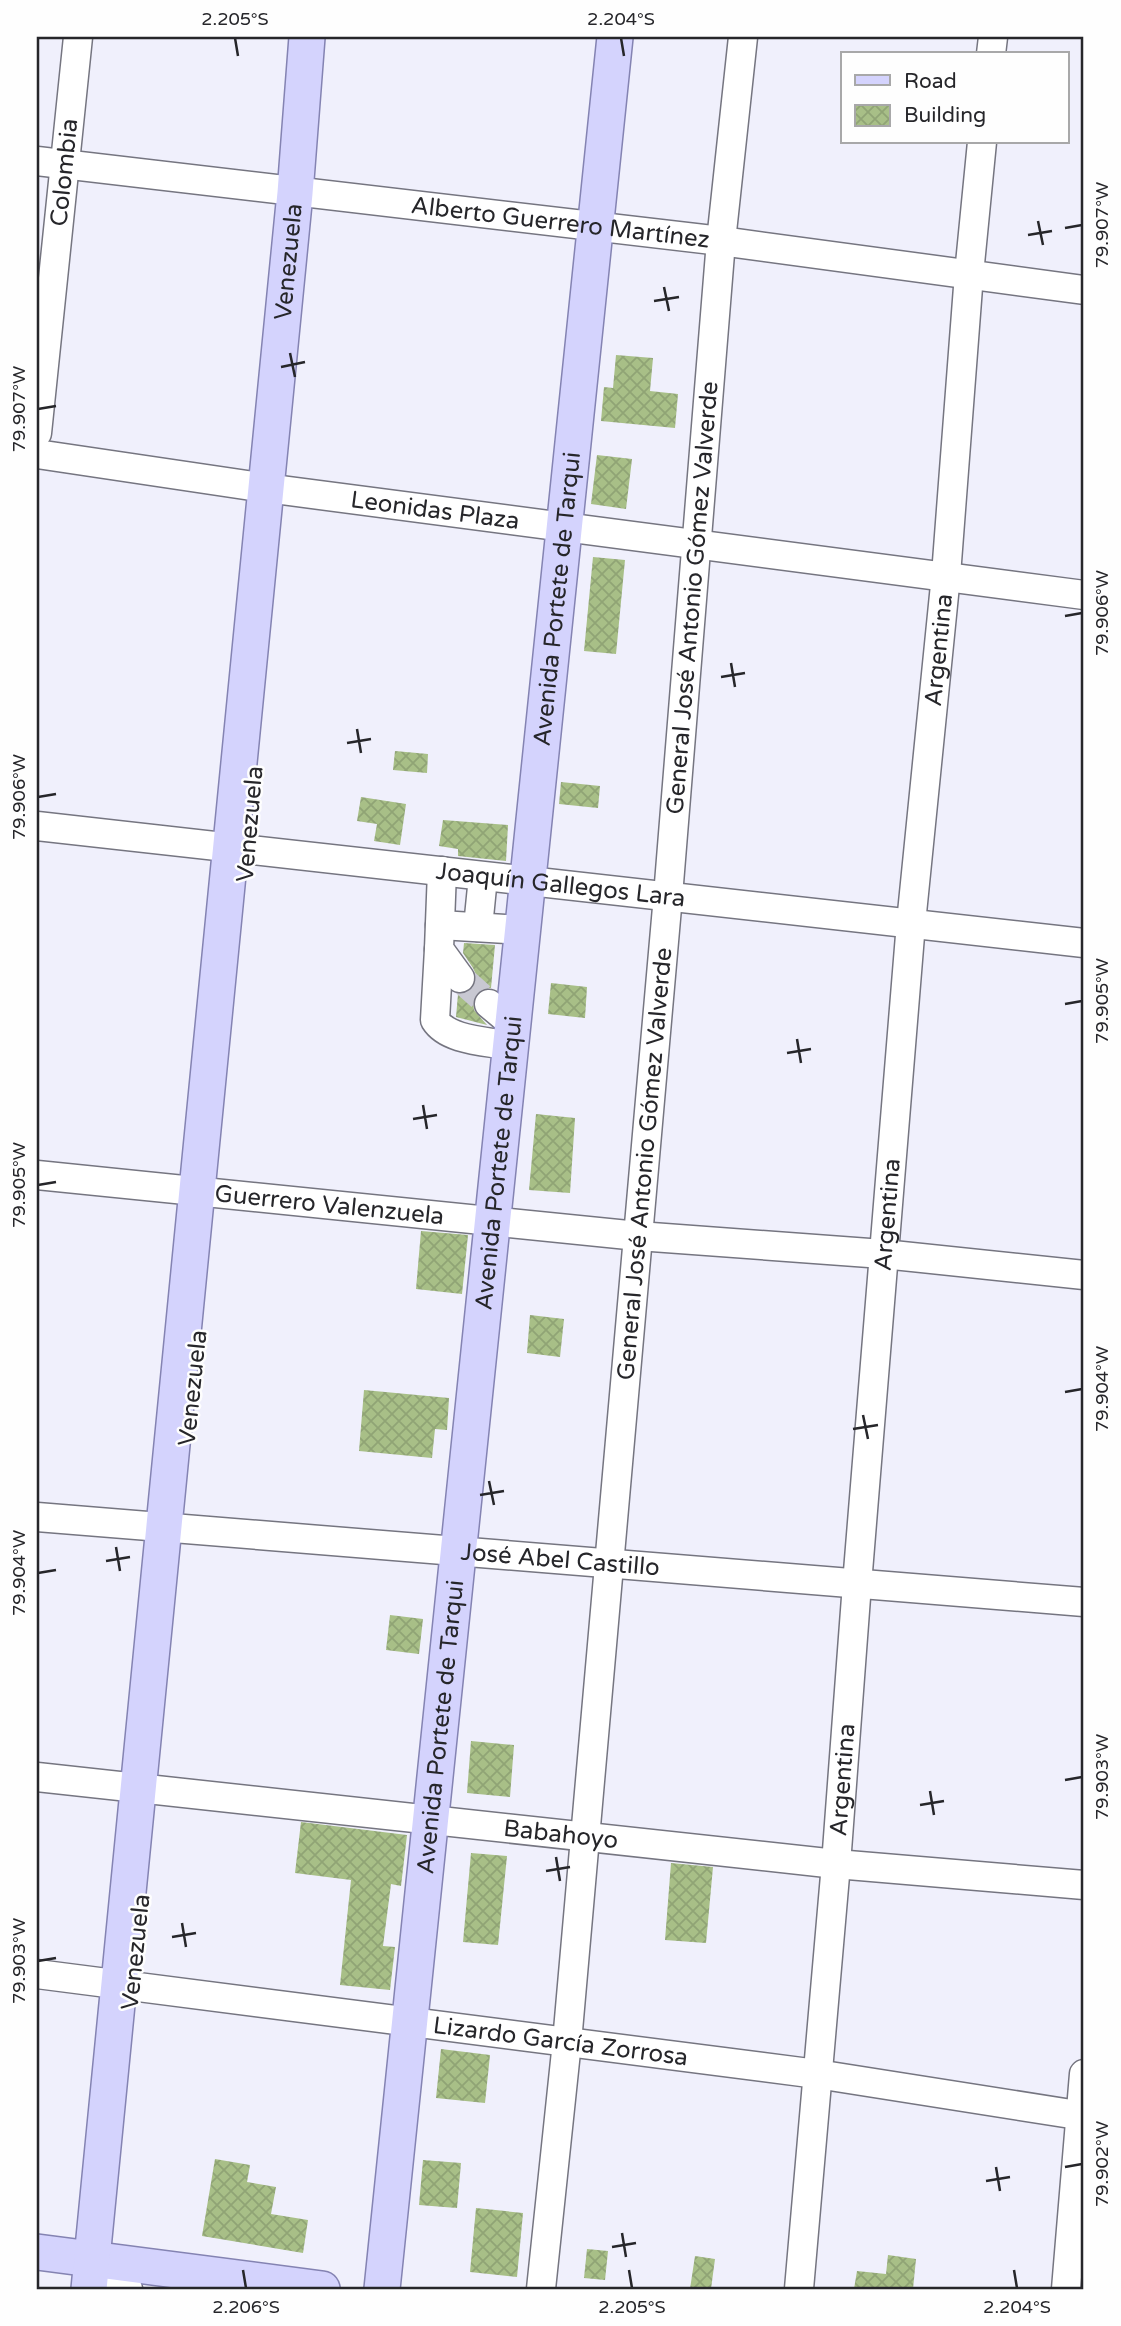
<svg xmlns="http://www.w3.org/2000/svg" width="1121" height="2326" font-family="'Varela Round',sans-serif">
<defs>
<pattern id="building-cross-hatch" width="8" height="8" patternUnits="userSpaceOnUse" patternTransform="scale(1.75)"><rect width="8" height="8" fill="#a8bf87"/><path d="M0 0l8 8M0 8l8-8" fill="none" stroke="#90a475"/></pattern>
</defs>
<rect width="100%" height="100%" fill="#f0f0fc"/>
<path fill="url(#building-cross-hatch)" d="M 616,355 L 653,358 L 650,391 L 678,394 L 675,428 L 601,421 L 604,387 L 613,388 Z
M 597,455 L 632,459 L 626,509 L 591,504 Z
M 593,557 L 625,560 L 616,654 L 584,651 Z
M 395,751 L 428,754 L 427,773 L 393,770 Z
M 561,782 L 600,786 L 598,808 L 559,804 Z
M 361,797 L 406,804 L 400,845 L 374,841 L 377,824 L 357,821 Z
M 443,820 L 508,825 L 506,861 L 458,856 L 458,849 L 439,846 Z
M 464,943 L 495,945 L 491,988 L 483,989 L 477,993 L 473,1002 L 474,1010 L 487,1025 L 456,1017 L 458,994 L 470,991 L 475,984 L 477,977 L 473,968 L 463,953 Z
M 551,983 L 587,987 L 585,1018 L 548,1014 Z
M 536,1114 L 575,1118 L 570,1193 L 529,1190 Z
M 421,1231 L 468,1235 L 462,1294 L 416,1289 Z
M 530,1315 L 564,1319 L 560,1357 L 527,1353 Z
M 364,1390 L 449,1398 L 447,1430 L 435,1429 L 432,1458 L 359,1451 Z
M 390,1615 L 423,1619 L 419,1654 L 386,1650 Z
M 471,1741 L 514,1745 L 510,1797 L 467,1793 Z
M 301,1822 L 407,1835 L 401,1886 L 391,1884 L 383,1946 L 395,1947 L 390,1990 L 340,1985 L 351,1880 L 295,1873 Z
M 471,1853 L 507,1856 L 498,1945 L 463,1942 Z
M 671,1863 L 713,1867 L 706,1943 L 665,1940 Z
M 441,2049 L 490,2055 L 485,2103 L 436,2098 Z
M 215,2159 L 250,2165 L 247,2182 L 276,2187 L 271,2214 L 308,2220 L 303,2253 L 202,2236 Z
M 423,2160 L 461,2163 L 457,2208 L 419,2205 Z
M 476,2208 L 523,2213 L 517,2277 L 470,2272 Z
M 587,2249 L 608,2251 L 605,2280 L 584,2278 Z
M 888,2255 L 916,2259 L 913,2289 L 854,2289 L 857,2271 L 886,2274 Z
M 695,2256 L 715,2259 L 711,2289 L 690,2289 Z"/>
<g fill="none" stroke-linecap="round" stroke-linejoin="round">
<path stroke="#c8c8d2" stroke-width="28" stroke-dasharray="28 14" stroke-linecap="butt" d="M 460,978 L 489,1004"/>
<defs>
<g id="minor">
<path d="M 991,54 L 993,37"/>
<path id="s1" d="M 37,161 L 721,241 L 1084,290"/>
<path id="s2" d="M 37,433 L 78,37"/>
<path id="s3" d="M 37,454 L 266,488 L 1084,595"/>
<path id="s4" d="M 37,826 L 1084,943"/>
<path d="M 442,871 L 439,949 L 460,978"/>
<path d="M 440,925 L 522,930"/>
<path d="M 478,927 L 483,877"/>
<path d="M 439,949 L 435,1020 C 448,1041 488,1041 511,1046"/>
<path d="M 489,1004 L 513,1024"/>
<path id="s5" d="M 37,1175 L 638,1236 L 883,1254 L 1084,1275"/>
<path id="s6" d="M 37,1517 L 1084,1602"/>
<path id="s7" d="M 37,1777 L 836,1864 L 1084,1885"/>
<path id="s8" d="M 37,1974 L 817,2074 L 1084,2116"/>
<path d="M 91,2264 L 128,2289"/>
<path id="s9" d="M 541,2289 L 567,2042 L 668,896 L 721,241 L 743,37"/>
<path id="s10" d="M 799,2289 L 836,1864 L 857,1584 L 911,923 L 946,575 L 969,274 L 982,142"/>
<path d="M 1066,2289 L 1084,2074"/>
</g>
<g id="major">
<path d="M 37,2252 L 322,2289"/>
<path id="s11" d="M 89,2289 L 295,193 L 307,37"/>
<path id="s12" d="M 382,2289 L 615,37"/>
</g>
</defs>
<use href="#minor" stroke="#757580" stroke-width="31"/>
<use href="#major" stroke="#8483b2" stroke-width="38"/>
<use href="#minor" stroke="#fff" stroke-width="28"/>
<use href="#major" stroke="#d4d3fd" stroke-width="35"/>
</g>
<path fill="none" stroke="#26262a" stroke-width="2.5" d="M 235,38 L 238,56M 621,38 L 624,56M 1038,221 L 1043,245M 1065,228 L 1082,225M 1028,235 L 1052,231M 664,287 L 669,311M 654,301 L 679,297M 290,353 L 295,377M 281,367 L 305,362M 38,409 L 56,406M 1065,616 L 1082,613M 731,663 L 735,687M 721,677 L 745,673M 357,729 L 361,753M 347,743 L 371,739M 38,797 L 56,794M 1065,1004 L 1082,1001M 797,1039 L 801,1063M 787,1053 L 811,1049M 423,1105 L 427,1129M 413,1119 L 437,1115M 38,1185 L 56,1182M 1065,1392 L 1082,1389M 863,1415 L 868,1439M 853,1429 L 878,1425M 489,1481 L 494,1505M 480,1495 L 504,1491M 116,1547 L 120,1571M 106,1561 L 130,1557M 38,1573 L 56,1570M 1065,1780 L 1082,1777M 930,1791 L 934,1815M 920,1805 L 944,1801M 556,1857 L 560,1881M 546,1871 L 570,1867M 182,1923 L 186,1947M 172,1937 L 196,1933M 38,1961 L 56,1958M 996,2167 L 1000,2191M 1065,2167 L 1082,2164M 986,2181 L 1010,2177M 622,2233 L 626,2257M 612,2247 L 636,2243M 243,2270 L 246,2288M 629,2270 L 632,2288M 1014,2270 L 1017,2288"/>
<g text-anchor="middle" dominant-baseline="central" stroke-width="5" stroke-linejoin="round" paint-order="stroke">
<g font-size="24" fill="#26262a" stroke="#fefefe">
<text stroke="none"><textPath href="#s2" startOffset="262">Colombia</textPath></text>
<text stroke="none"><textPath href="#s1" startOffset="527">Alberto Guerrero Martínez</textPath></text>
<text stroke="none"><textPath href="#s11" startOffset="2037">Venezuela</textPath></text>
<text stroke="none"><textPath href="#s3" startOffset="402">Leonidas Plaza</textPath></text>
<text stroke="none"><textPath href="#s9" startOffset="1698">General José Antonio Gómez Valverde</textPath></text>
<text stroke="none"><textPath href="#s12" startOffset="1699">Avenida Portete de Tarqui</textPath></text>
<text stroke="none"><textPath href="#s10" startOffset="1645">Argentina</textPath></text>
<text transform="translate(250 824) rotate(-85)">Venezuela</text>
<text stroke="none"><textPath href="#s4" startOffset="527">Joaquín Gallegos Lara</textPath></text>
<text stroke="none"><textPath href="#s12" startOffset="1132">Avenida Portete de Tarqui</textPath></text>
<text stroke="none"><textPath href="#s9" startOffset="1130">General José Antonio Gómez Valverde</textPath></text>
<text stroke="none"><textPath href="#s5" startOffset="294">Guerrero Valenzuela</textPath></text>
<text stroke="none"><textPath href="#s10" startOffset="1078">Argentina</textPath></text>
<text transform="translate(193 1388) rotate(-84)">Venezuela</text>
<text stroke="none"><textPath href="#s6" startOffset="525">José Abel Castillo</textPath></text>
<text stroke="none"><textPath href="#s12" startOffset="565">Avenida Portete de Tarqui</textPath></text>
<text stroke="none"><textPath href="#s10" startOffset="511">Argentina</textPath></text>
<text stroke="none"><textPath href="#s7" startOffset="527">Babahoyo</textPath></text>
<text transform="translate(136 1952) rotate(-84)">Venezuela</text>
<text stroke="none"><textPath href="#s8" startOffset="528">Lizardo García Zorrosa</textPath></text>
</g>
</g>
<rect width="1121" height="2326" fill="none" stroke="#fefefe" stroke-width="77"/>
<rect x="841" y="52" width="228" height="91" fill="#fefefe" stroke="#a8a8a9" stroke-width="2"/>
<rect x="855" y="75" width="35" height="10" fill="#d4d3fd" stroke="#a8a8a9" stroke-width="2"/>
<text x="904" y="88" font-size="21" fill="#26262a">Road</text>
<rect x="855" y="105" width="35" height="21" fill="url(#building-cross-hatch)" stroke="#a8a8a9" stroke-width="2"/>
<text x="904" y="122" font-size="21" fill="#26262a">Building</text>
<rect x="38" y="38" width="1044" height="2250" fill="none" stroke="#26262a" stroke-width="2.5"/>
<g font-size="18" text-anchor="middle" fill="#26262a">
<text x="235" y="25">2.205°S</text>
<text x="621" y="25">2.204°S</text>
<text transform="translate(1102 225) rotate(-90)" y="6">79.907°W</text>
<text transform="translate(19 409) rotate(-90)" y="6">79.907°W</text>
<text transform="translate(1102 613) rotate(-90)" y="6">79.906°W</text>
<text transform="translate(19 797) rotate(-90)" y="6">79.906°W</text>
<text transform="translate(1102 1001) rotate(-90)" y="6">79.905°W</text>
<text transform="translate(19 1185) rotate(-90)" y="6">79.905°W</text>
<text transform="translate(1102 1389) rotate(-90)" y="6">79.904°W</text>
<text transform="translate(19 1573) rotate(-90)" y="6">79.904°W</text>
<text transform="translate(1102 1777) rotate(-90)" y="6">79.903°W</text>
<text transform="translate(19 1961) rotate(-90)" y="6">79.903°W</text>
<text transform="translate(1102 2164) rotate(-90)" y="6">79.902°W</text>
<text x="246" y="2313">2.206°S</text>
<text x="632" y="2313">2.205°S</text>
<text x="1017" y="2313">2.204°S</text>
</g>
</svg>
